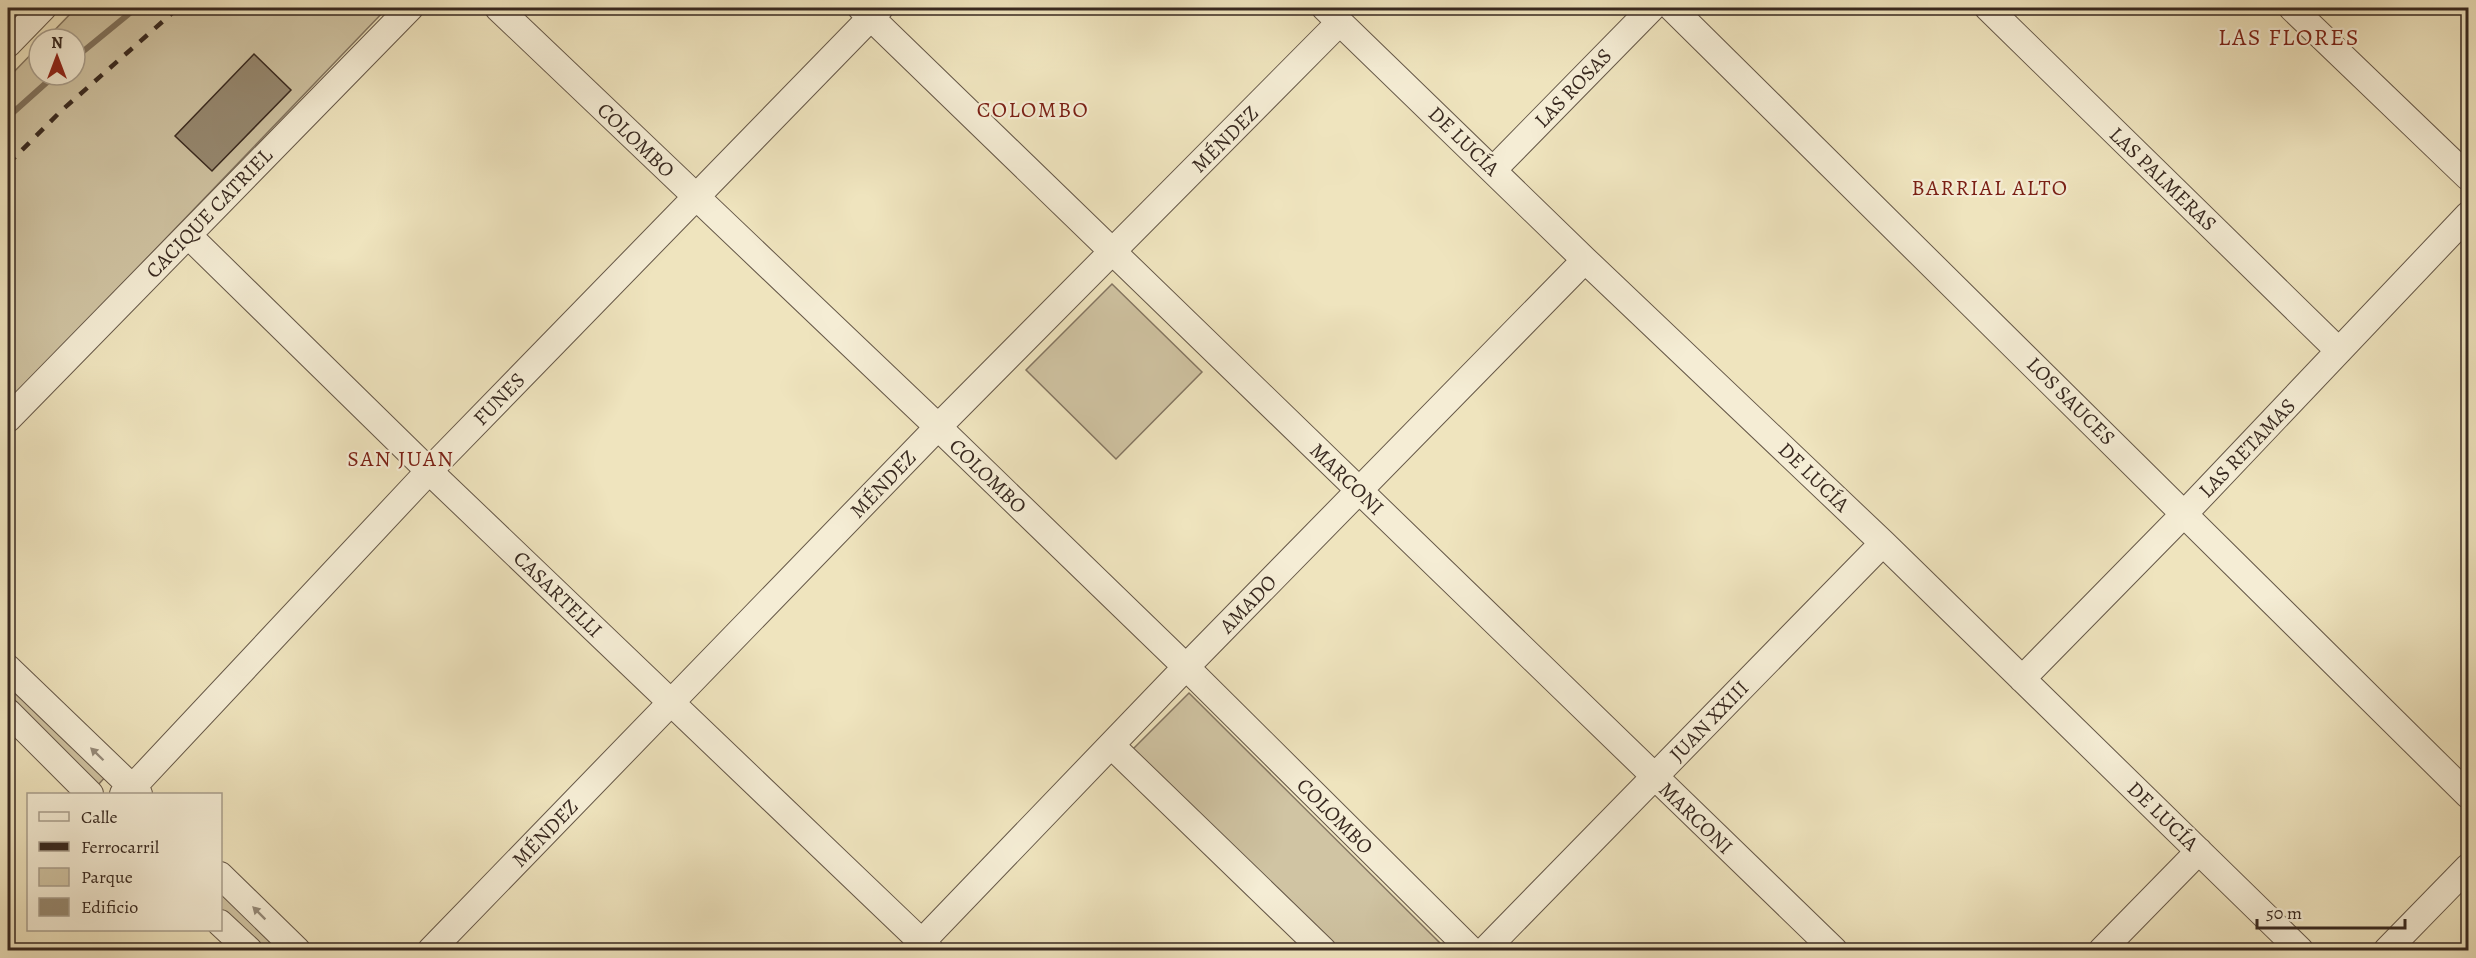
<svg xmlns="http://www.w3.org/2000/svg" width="2476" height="958" font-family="Alegreya,serif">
<rect width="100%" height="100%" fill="#efe4be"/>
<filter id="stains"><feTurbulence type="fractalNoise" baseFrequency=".00333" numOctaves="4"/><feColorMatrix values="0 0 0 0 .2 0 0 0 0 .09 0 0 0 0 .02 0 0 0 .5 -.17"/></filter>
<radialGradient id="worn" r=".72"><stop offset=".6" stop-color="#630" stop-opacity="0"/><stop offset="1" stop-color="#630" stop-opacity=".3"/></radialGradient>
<path fill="#d0c4a3" stroke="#847662" stroke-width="1.5" d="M 76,8 L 387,8 L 8,403 L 8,78 L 39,46 L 39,75 L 75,75 L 75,39 L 46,39 Z
M 1112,284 L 1202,372 L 1116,459 L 1026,370 Z
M 8,678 L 107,775 L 98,785 L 8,697 Z
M 1189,693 L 1447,950 L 1335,950 L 1133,749 Z
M 220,890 L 283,950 L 264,950 L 221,909 Z"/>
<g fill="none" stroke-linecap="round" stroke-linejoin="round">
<path stroke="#81735e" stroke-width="6" d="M 75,58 L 136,8
M 8,117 L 55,75"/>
</g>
<path fill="#978a72" stroke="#382920" stroke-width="1.5" d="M 254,54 L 291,90 L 212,171 L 175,136 Z"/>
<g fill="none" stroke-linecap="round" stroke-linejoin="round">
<defs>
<path id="minor" d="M 498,8 L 938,427 L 1186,667 L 1471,950
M 861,8 L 1834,950
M 1325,8 L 1585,260 L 1883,543 L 2300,950
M 1672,8 L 2468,795
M 1988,8 L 2339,351
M 2292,8 L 2468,177
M 8,44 L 43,8
M 1494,169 L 1652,8
M 188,235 L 429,471 L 930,950
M 8,419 L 410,8
M 8,668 L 139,794
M 2022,679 L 2185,513 L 2468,215
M 8,712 L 90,794
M 1111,745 L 1323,950
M 123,794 L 132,788 L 429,471 L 880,8
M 220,875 L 297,950
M 220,923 L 249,950
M 431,950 L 938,427 L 1340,22
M 914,950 L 1186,667 L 1585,260
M 1485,950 L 1883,543
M 2102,950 L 2199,851
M 2387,950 L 2468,867"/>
</defs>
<use href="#minor" stroke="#665848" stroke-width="28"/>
<use href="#minor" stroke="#f5edd5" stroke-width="26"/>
<path stroke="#382920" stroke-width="4.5" stroke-dasharray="10 10" stroke-linecap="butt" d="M 8,164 L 61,111 L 178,8"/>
</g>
<defs><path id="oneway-solid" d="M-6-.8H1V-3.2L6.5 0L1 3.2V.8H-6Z" transform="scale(1.5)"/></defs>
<g fill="#968b7a">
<use href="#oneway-solid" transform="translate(97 754) rotate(-136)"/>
<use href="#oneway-solid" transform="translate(259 913) rotate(-135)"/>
</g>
<g text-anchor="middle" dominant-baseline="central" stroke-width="4.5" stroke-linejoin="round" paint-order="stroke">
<g font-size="21" fill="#382920" stroke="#f5edd5">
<text transform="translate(1573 88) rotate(-46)">LAS ROSAS</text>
<text transform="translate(1225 139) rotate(-45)">MÉNDEZ</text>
<text transform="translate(636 140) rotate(44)">COLOMBO</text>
<text transform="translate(1464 141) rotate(44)">DE LUCÍA</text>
<text transform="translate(2163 179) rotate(44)">LAS PALMERAS</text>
<text transform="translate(209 213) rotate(-46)">CACIQUE CATRIEL</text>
<text transform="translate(499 399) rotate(-46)">FUNES</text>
<text transform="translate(2071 401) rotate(45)">LOS SAUCES</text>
<text transform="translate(2247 448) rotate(-46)">LAS RETAMAS</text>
<text transform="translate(988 476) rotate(44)">COLOMBO</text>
<text transform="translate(1814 477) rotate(44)">DE LUCÍA</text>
<text transform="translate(1347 479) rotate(44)">MARCONI</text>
<text transform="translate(883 484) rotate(-46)">MÉNDEZ</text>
<text transform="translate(558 594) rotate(44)">CASARTELLI</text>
<text transform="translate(1248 604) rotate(-46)">AMADO</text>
<text transform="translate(1709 721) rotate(-46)">JUAN XXIII</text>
<text transform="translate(1335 816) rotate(45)">COLOMBO</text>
<text transform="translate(2163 816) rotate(44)">DE LUCÍA</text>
<text transform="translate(1696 818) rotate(44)">MARCONI</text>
<text transform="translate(545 833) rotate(-46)">MÉNDEZ</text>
</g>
<g font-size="22" letter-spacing="1.5" fill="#7a1f14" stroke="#f5edd5">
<text x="1033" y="110">COLOMBO</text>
<text x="1990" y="188">BARRIAL ALTO</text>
<text x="401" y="459">SAN JUAN</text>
</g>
<g font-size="24" letter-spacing="1.5" fill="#7a1f14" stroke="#f5edd5">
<text x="2289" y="37">LAS FLORES</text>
</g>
</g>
<rect width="2476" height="958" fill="none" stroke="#efe4be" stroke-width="30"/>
<rect x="9" y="9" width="2458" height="940" fill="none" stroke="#382920" stroke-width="3"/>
<rect x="15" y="15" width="2446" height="928" fill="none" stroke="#382920" stroke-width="1.5"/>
<rect x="27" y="793" width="195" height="138" fill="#f5edd5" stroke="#a99f8d" stroke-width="1.5"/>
<rect x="39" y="812" width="30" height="9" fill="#f5edd5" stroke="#a99f8d" stroke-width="1.5"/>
<text x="81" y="823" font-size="18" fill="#382920">Calle</text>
<rect x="39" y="842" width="30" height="9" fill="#382920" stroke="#a99f8d" stroke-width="1.5"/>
<text x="81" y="853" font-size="18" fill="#382920">Ferrocarril</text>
<rect x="39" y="868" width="30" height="18" fill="#d0c4a3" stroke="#a99f8d" stroke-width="1.5"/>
<text x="81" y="883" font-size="18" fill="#382920">Parque</text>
<rect x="39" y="898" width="30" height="18" fill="#978a72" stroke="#a99f8d" stroke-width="1.5"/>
<text x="81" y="913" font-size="18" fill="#382920">Edificio</text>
<g transform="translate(57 57)"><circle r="28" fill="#f5edd5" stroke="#a99f8d" stroke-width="1.5"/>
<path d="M0-4.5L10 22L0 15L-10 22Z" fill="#8f2418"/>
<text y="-9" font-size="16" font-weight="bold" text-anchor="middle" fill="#382920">N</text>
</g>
<path d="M2257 919v9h148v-9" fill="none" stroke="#382920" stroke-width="3"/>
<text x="2266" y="919" font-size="18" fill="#382920" stroke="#f5edd5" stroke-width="4.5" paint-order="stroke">50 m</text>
<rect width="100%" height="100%" filter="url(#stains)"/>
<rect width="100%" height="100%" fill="url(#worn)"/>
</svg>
